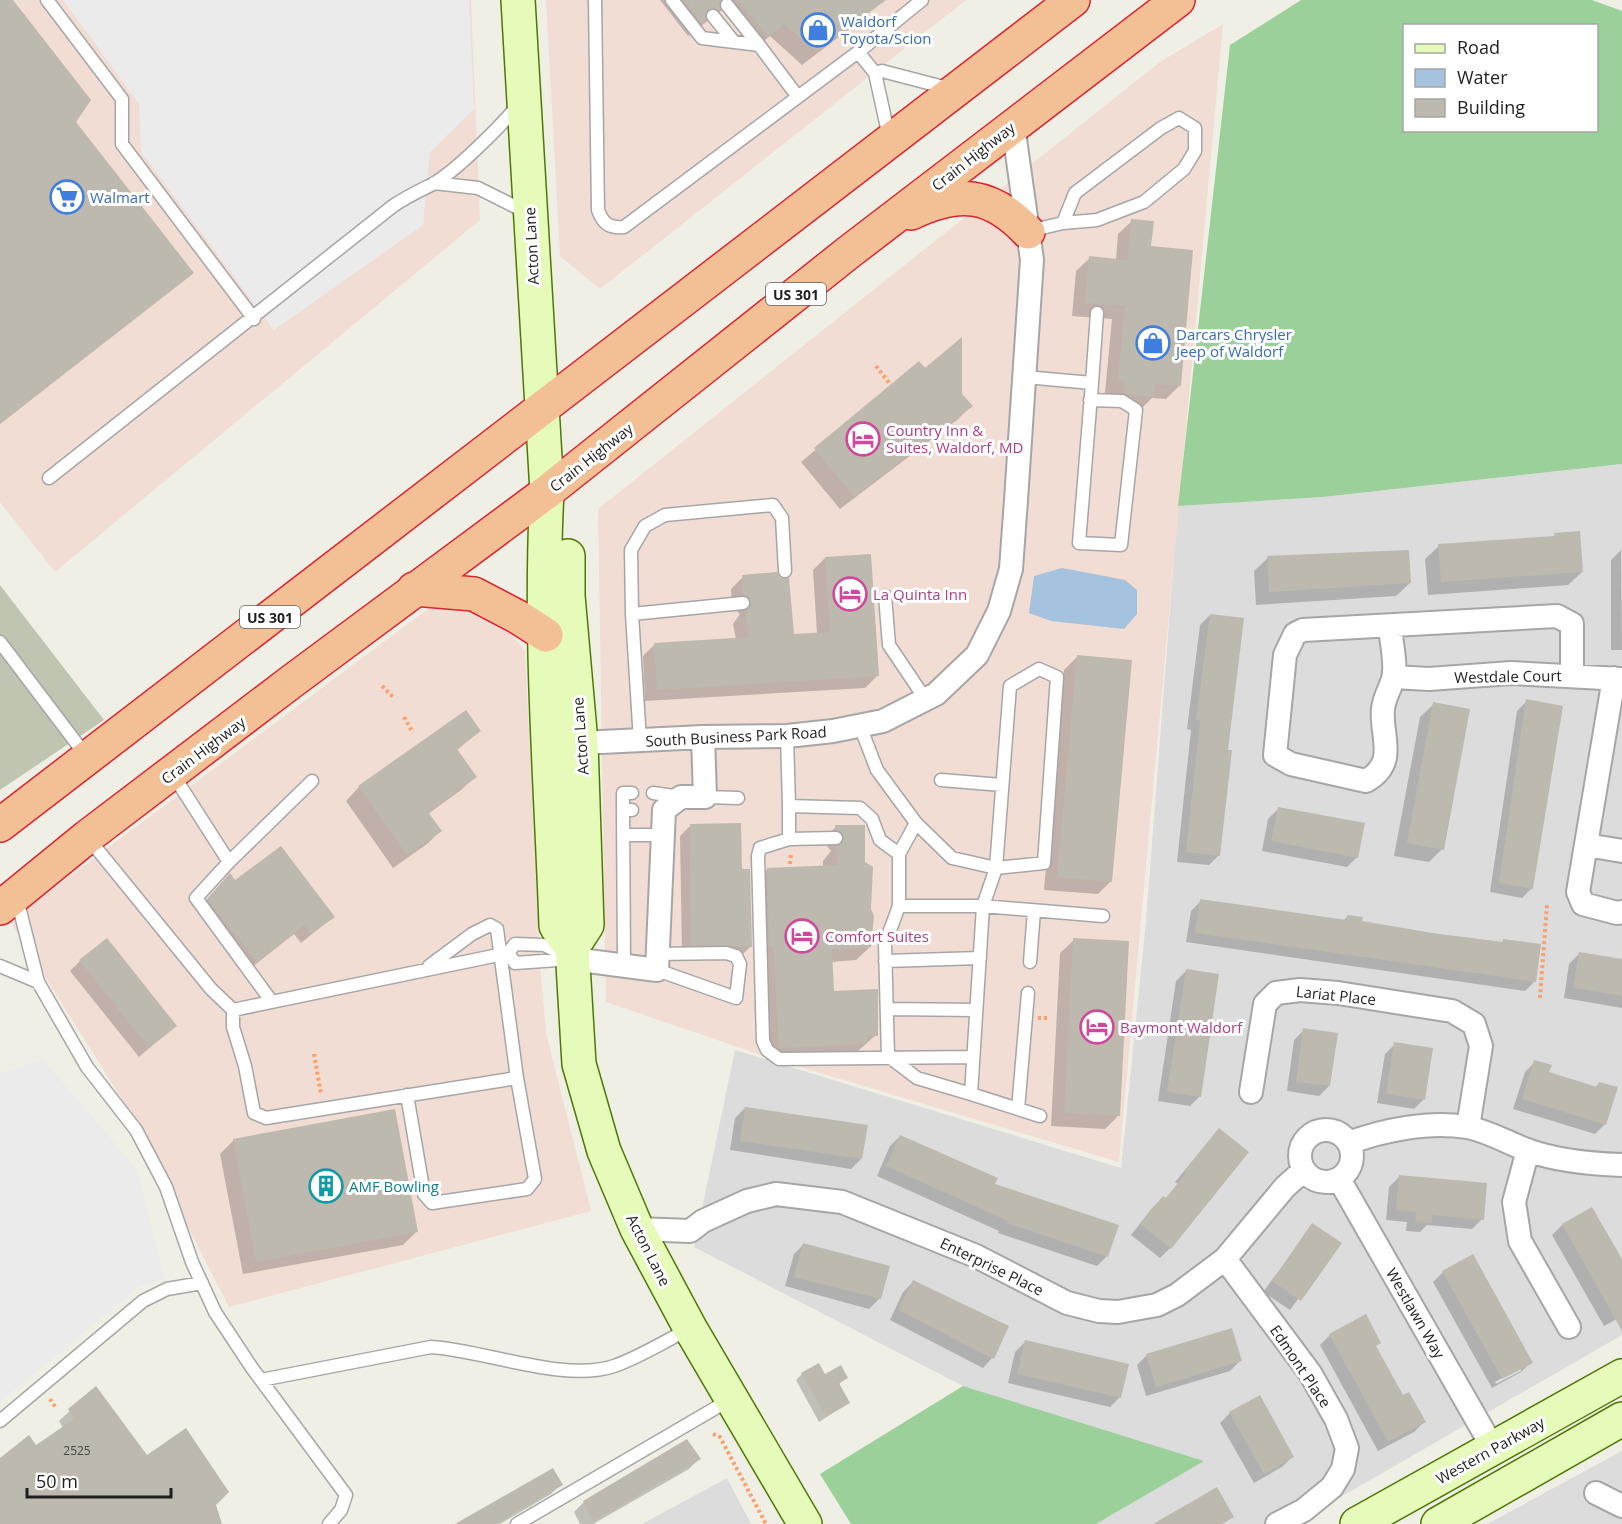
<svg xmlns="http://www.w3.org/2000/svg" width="1622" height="1524" font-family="'Open Sans',sans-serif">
<rect width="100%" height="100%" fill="#f0efe5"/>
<path fill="#dddcdc" d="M 1622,464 L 1622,1335 L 1294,1524 L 1096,1524 L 1203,1461 L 963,1386 L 694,1247 L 735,1050 L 1121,1168 L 1146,921 L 1178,506 L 1323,497 Z
M 1622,1451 L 1622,1524 L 1487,1524 Z
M 727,1478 L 751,1524 L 642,1524 Z"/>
<path fill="#f1ddd4" d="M 0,0 L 471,0 L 480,220 L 55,572 L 0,502 Z
M 546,0 L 966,0 L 600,289 L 560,256 Z
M 1223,24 L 1119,1162 L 773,1059 L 606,1002 L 598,509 L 1160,62 Z
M 467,603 L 500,621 L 525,651 L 540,963 L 546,1033 L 591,1211 L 229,1307 L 128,1109 L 10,921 L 429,608 Z"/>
<path fill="#bfc5b0" d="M 0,585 L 104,720 L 0,790 Z"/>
<path fill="#9bd09a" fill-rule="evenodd" d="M 1301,0 L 1592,0 L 1622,11 L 1622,464 L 1323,497 L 1178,506 L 1230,45 ZM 1404,26 L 1596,26 L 1596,130 L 1404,130 Z
M 963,1386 L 1204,1461 L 1096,1524 L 851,1524 L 820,1474 Z"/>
<path fill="#ebebeb" d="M 63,0 L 469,0 L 474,109 L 430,152 L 423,225 L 274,330 L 141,152 L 139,104 Z
M 43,1059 L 137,1169 L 165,1279 L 139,1287 L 0,1402 L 0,1074 Z"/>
<path fill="#a5c2de" d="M 1062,568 L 1125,580 L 1137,590 L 1137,614 L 1124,629 L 1051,621 L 1029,613 L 1034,576 Z"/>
<path fill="#0003" fill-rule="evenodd" d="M 7,0 L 11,0 L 74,122 L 192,273 L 0,424 L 0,5 Z
M 660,0 L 870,0 L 875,6 L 861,20 L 802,65 L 770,36 L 754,49 L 722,10 L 688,36 Z
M 1132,221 L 1150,247 L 1179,386 L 1166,399 L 1152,398 L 1139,411 L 1111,407 L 1112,394 L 1105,393 L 1112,319 L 1072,316 L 1076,271 L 1090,258 L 1116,260 L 1118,234 Z
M 919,363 L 961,394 L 971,406 L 957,420 L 840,509 L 801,462 Z
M 1555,535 L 1582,572 L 1568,585 L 1428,595 L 1425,559 L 1439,546 L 1552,538 Z
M 1621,550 L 1622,650 L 1611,650 L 1611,560 Z
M 825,558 L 877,676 L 865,688 L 645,701 L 643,656 L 655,644 L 736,639 L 733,624 L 740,614 L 732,607 L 731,589 L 743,577 L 793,636 L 817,634 L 813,570 Z
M 1268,558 L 1410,583 L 1396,596 L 1256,605 L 1254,571 Z
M 1210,615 L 1226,751 L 1219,855 L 1209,865 L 1177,862 L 1191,730 L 1187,729 L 1200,625 Z
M 1077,657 L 1111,881 L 1098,894 L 1044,890 L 1064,670 Z
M 1527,701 L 1532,888 L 1522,898 L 1490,892 L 1517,711 Z
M 1434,704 L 1442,849 L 1429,862 L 1394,856 L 1420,717 Z
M 466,712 L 479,731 L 456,751 L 475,777 L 461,790 L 428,814 L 440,831 L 427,844 L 393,868 L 346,801 L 359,787 Z
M 1278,809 L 1357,857 L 1347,867 L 1262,851 L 1268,819 Z
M 690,826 L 741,871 L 751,946 L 741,956 L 682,955 L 680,836 Z
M 864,826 L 863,863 L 870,947 L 856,960 L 831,962 L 832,992 L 876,1035 L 851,1057 L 766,1060 L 754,883 L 767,870 L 823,867 L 823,861 L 831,851 L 822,840 L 836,827 Z
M 235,882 L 333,917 L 301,943 L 294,934 L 247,971 L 198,910 L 220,885 Z
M 1201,901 L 1343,921 L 1348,916 L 1360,922 L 1500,944 L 1504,940 L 1535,981 L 1525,991 L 1186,942 L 1191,911 Z
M 1074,940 L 1119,1115 L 1105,1129 L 1051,1126 L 1060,953 Z
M 1579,954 L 1622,961 L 1622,1008 L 1564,998 L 1569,964 Z
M 80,961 L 175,1026 L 139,1057 L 70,971 Z
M 1186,971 L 1200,1096 L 1190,1106 L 1158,1101 L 1176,981 Z
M 1304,1030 L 1329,1086 L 1319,1096 L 1287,1091 L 1294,1040 Z
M 1395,1044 L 1424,1099 L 1414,1109 L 1377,1103 L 1385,1054 Z
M 1535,1062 L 1548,1073 L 1595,1088 L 1599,1083 L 1605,1124 L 1595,1134 L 1513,1109 L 1525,1072 Z
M 745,1108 L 861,1159 L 851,1169 L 730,1150 L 735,1118 Z
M 1219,1130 L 1170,1248 L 1160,1258 L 1131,1235 L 1153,1207 L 1163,1198 L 1165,1200 L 1178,1184 L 1175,1182 Z
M 900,1136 L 993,1185 L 1107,1256 L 1097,1266 L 998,1233 L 999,1231 L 877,1176 L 890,1146 Z
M 234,1140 L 416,1232 L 403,1245 L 243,1274 L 220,1154 Z
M 1399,1177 L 1482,1219 L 1472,1229 L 1427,1225 L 1420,1232 L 1406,1231 L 1407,1222 L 1386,1220 L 1389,1187 Z
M 1591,1209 L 1622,1263 L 1622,1316 L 1604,1326 L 1552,1235 L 1562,1225 Z
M 1313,1225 L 1339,1243 L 1290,1310 L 1263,1292 Z
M 804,1244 L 888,1267 L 879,1299 L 869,1309 L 785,1286 L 794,1254 Z
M 1443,1272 L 1531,1362 L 1521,1372 L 1492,1388 L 1433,1282 ZM 1521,1367 L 1521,1371 L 1496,1384 L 1495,1382 Z
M 913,1282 L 992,1358 L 983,1368 L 890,1320 L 903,1292 Z
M 1330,1335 L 1375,1347 L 1403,1397 L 1424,1422 L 1414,1432 L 1378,1451 L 1320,1345 Z
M 1025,1342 L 1120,1397 L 1110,1407 L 1008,1383 L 1015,1352 Z
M 1147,1355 L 1240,1361 L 1230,1371 L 1146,1396 L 1137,1365 Z
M 802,1374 L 846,1378 L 838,1385 L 848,1403 L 819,1422 L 796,1380 Z
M 95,1388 L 147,1457 L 214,1505 L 220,1524 L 0,1524 L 0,1460 L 36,1447 L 63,1428 L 59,1421 Z
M 1230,1413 L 1292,1457 L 1282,1467 L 1254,1483 L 1220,1423 Z
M 699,1459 L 689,1469 L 593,1524 L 580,1524 L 574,1512 L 584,1502 Z
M 561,1484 L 551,1494 L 500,1524 L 458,1524 Z"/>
<path fill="#bdb9ae" d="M 0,0 L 13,0 L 91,100 L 76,122 L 194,273 L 0,424 Z
M 684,0 L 721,0 L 720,10 L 708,9 L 705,14 L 706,21 L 702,24 Z
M 738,0 L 886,0 L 816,52 L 784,24 L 768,37 Z
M 1131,219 L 1154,221 L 1151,246 L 1193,250 L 1181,386 L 1155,384 L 1154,398 L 1124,393 L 1125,381 L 1118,380 L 1125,306 L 1085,303 L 1089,256 L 1127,260 Z
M 962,337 L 962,394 L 973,406 L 854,497 L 814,448 L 919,361 L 925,368 Z
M 1580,531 L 1583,572 L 1441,582 L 1438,544 L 1555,536 L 1554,533 Z
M 1409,550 L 1411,583 L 1269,592 L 1267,556 Z
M 871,554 L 879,676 L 657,690 L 654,643 L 749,637 L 745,611 L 750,607 L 751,602 L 743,595 L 742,575 L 777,572 L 781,578 L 789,578 L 794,634 L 830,632 L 825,557 Z
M 1210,614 L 1244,618 L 1228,750 L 1232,750 L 1220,856 L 1186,852 L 1200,720 L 1196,720 Z
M 1077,655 L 1132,660 L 1112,882 L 1057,877 Z
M 1526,699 L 1563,706 L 1533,889 L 1499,883 Z
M 1433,702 L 1470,709 L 1444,850 L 1407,843 Z
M 466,710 L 481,731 L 457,749 L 477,777 L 428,812 L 442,831 L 407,855 L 358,786 Z
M 1278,807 L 1365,823 L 1358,858 L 1271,841 Z
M 741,823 L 742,869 L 750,869 L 752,947 L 691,945 L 690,824 Z
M 835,825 L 865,825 L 865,862 L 873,867 L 871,909 L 874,916 L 871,947 L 832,950 L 834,991 L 878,989 L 878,1036 L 867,1035 L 867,1044 L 779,1048 L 773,947 L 769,947 L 767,868 L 837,865 L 836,846 L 843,842 L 844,837 L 840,831 L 835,830 Z
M 281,846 L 335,917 L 311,934 L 304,925 L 257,962 L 207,899 L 230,873 L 235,880 Z
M 1200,899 L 1347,920 L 1347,915 L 1363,917 L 1362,921 L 1432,933 L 1503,942 L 1503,939 L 1541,944 L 1536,982 L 1195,933 Z
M 107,938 L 177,1026 L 149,1048 L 79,960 Z
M 1073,938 L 1129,941 L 1120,1116 L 1064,1113 Z
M 1579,952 L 1622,959 L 1622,996 L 1573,988 Z
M 1186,969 L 1219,974 L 1201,1097 L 1167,1092 Z
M 1303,1028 L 1338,1033 L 1330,1086 L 1296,1082 Z
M 1394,1042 L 1433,1048 L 1425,1100 L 1386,1094 Z
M 1534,1060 L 1552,1065 L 1549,1072 L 1597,1087 L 1599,1082 L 1618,1087 L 1606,1125 L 1522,1099 Z
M 745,1107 L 868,1125 L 862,1159 L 740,1141 Z
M 395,1109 L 418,1232 L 256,1262 L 233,1139 Z
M 1219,1128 L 1249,1152 L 1171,1249 L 1140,1224 L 1163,1196 L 1166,1198 L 1186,1173 L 1184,1171 Z
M 900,1135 L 998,1178 L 995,1184 L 1119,1225 L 1108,1257 L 1007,1223 L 1008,1221 L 886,1166 Z
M 1399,1175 L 1487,1183 L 1484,1220 L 1432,1215 L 1432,1223 L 1415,1221 L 1416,1212 L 1396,1210 Z
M 1592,1207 L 1622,1259 L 1622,1331 L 1562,1224 Z
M 1312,1223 L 1342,1243 L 1301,1301 L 1272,1281 Z
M 803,1243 L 890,1266 L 881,1299 L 794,1277 Z
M 1473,1254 L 1533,1363 L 1502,1379 L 1442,1271 Z
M 913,1280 L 1009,1326 L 994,1359 L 898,1310 Z
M 1366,1314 L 1381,1343 L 1376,1346 L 1403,1395 L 1409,1392 L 1426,1422 L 1388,1442 L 1329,1334 Z
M 1232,1328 L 1242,1361 L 1156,1387 L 1146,1354 Z
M 1025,1340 L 1129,1364 L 1121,1398 L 1017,1374 Z
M 819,1363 L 825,1374 L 841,1365 L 848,1378 L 839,1383 L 850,1403 L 826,1417 L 801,1373 Z
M 96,1386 L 147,1455 L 186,1428 L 229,1492 L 216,1505 L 222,1524 L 0,1524 L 0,1458 L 29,1435 L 36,1445 L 74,1419 L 68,1409 Z
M 1260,1395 L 1294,1457 L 1264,1474 L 1229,1412 Z
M 687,1439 L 701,1459 L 593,1521 L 583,1501 Z
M 553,1468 L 563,1485 L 495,1524 L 455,1524 Z
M 1217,1487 L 1234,1517 L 1222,1524 L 1153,1524 Z"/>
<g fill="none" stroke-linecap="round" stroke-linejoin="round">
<defs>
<path id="service" d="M 47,0 L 122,99 L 122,144 L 254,319
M 595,0 L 598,210 C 603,224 609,228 624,227 L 858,52 L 922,0
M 672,0 L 702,38 L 759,45 L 798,97
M 727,5 L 759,45
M 713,16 L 734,42
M 858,52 L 875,73
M 889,137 L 875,73 L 882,71 L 951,89
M 434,183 L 478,188 L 526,212
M 1029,231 L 1063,223 L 1097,220 L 1144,202 L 1184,169 L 1195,151 L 1195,128 L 1179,118 L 1161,128 L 1075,193 L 1063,223
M 1025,377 L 1092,383 L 1079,543 L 1121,545 L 1136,410 L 1122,401 L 1090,400
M 1092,383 L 1097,313
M 49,478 L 393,206 C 406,197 419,191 433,184 C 457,170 501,126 519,104
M 885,596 L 889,645 L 926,700
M 743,603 L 632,614 L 631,550 L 645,526 L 665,515 L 773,505 L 782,518 L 785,571
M 632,614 L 640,741
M 0,642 L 87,757
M 860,726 L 877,770 L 916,823 L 899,854 L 899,906 L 885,944 L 888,1056 L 917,1078 L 971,1094 L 983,906 L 996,868 L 1044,863 L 1057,677 L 1039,669 L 1010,686 L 996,868 L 952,858 L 916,823
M 787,736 L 789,806 L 860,808 L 872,819 L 880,840 L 899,854
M 172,773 L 229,862 L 196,898 L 272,1002
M 941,780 L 1002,785
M 653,793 L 681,797
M 705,797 L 738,798
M 789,806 L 789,839 L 836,838
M 623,810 L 623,793 L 632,793
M 623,835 L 661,835
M 88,838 L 211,989 L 233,1010 L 508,953 L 515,944 L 544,945 L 566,956
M 789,839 L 760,848 L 758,856 L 763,1041 L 767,1050 L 779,1059 L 973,1057
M 229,862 L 312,781
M 17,899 L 38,982 L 87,1067 L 136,1130 L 166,1187 L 192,1262 L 215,1312 L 252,1368 L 346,1495 L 341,1510 L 329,1524
M 899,906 L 983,906 L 1103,916
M 508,953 L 515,963 L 572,959
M 885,961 L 980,958
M 1030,962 L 1034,911
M 624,963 L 623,810 L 632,810
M 0,966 L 38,982
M 429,966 L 472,934 L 490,925 L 497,929 L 517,1078
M 657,970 L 736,998 L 740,964 L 736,956 L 726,953 L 657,954
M 887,1009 L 976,1010
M 233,1010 L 233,1027 L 245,1066 L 254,1113 L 266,1118 L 517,1078 L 535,1179 L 527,1189 L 432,1203 L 424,1194 L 407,1095
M 971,1094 L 1040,1116
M 1018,1109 L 1028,993
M 261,1380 L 431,1347 C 483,1350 565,1383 614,1366 C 640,1357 665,1341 689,1329
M 0,1421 L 143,1301 L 167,1289 L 202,1283
M 517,1524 L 731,1399"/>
<path id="minor" d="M 1390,627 C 1391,642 1397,664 1393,679 C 1390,689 1384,698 1383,709 C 1380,736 1399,762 1366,781 L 1291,764 L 1275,755 L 1285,655 L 1295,634 L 1303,630 L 1557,616 L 1572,624 L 1572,675
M 1394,677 L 1429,679 L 1511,673 L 1622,679
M 1614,678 L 1578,892 L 1583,904 L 1617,913 L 1622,912
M 581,743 L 703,737 L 787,736 L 833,731 L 883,721 L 936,694 L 977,655 L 999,611 L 1011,569 L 1016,500 L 1032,260 L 1013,125
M 1586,845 L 1622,851
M 573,959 L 657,970 L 664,810 L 681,797 L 705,797 L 703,737
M 1251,1092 L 1265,1004 L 1276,993 L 1300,990 L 1338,993 L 1452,1011 L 1474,1024 L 1481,1046 L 1468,1127
M1300 1156a26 26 0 1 1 52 0a26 26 0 1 1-52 0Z
M 1349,1143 C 1383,1130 1429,1121 1466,1127 C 1486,1130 1508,1143 1527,1150 C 1557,1161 1590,1164 1622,1165
M 1528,1150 L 1514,1202 L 1520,1241 L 1569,1327
M 1339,1179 L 1493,1448
M 637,1229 L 690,1231 L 703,1221 L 747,1201 L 776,1194 L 842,1202 L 976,1256 L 1067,1303 L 1099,1311 L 1118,1312 L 1157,1305 L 1177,1295 L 1225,1259 L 1285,1187 L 1304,1170
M 1225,1259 L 1310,1373 L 1336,1419 L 1347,1448 L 1343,1469 L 1332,1487 L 1304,1510 L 1277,1524
M 1596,1493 L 1622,1506"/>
<path id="secondary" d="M 518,0 L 547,492 C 539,636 551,781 556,926 L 572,948 L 579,1064 L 604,1151 L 637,1229 L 690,1328 L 805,1524
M 568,556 L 568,596 L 581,743 L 587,925 L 572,948
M 1357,1524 L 1622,1376
M 1438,1524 L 1622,1419"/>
<path id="trunk" d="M 911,213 C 960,190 991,193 1028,232
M 414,589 L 474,594 L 518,617 L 546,635
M 0,825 L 1073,0
M 0,908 L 87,837 L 291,682 L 547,492 L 849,252 L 1178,0"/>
</defs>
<use href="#service" stroke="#a6a6a6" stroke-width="15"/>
<use href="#minor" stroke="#a6a6a6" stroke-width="26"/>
<use href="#secondary" stroke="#4d7904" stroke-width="36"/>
<use href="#trunk" stroke="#dd2332" stroke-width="36"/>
<path stroke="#fba06b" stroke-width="4" stroke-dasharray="3 3" stroke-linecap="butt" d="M 876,366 L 890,384
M 382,686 L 393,697
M 404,717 L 413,733
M 790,864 L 791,852
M 1540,998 L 1547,904
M 1038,1018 L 1050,1018
M 314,1054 L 321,1094
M 50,1399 L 56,1408
M 713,1434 L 720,1437 L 766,1524"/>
<use href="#service" stroke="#fff" stroke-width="12"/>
<use href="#minor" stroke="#fff" stroke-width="22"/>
<use href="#secondary" stroke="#e6fab9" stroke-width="33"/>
<use href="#trunk" stroke="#f2c094" stroke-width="33"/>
</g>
<defs>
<symbol id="shop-ring" viewBox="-11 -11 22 22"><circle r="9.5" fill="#fff" stroke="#3f7fe0" stroke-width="1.5"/><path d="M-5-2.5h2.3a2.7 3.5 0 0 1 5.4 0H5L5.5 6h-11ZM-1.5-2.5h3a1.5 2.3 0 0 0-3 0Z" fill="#3f7fe0"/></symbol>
<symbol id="supermarket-ring" viewBox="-11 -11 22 22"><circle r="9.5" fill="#fff" stroke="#3f7fe0" stroke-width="1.5"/><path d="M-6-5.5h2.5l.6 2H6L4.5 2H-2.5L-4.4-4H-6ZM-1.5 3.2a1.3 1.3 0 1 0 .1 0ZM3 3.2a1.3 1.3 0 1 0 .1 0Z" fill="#3f7fe0"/></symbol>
<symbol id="hotel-ring" viewBox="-11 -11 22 22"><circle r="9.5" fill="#fff" stroke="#d1479c" stroke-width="1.5"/><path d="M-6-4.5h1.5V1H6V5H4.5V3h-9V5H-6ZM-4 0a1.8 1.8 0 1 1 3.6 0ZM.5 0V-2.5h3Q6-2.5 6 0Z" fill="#d1479c"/></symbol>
<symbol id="building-ring" viewBox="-11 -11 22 22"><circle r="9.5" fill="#fff" stroke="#0f9aa8" stroke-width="1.5"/><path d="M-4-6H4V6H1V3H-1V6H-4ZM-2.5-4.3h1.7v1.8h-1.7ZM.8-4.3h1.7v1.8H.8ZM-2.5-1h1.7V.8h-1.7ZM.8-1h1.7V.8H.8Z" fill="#0f9aa8"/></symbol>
</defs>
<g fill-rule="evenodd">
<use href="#shop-ring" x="799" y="11" width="38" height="38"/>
<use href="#supermarket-ring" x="48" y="178" width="38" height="38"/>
<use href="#shop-ring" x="1134" y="324" width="38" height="38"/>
<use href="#hotel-ring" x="844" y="420" width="38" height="38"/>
<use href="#hotel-ring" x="831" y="575" width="38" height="38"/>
<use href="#hotel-ring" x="783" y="917" width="38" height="38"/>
<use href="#hotel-ring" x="1078" y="1008" width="38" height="38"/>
<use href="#building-ring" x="307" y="1167" width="38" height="38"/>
</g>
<g text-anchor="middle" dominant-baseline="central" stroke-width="6" stroke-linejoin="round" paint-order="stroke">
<g font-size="12" fill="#464643">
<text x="77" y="1450">2525</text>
</g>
<g fill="#fff" stroke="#626262" stroke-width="1.5">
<rect x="766" y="283" width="60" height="22" rx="4.5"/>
<rect x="240" y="606" width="60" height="22" rx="4.5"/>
</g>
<g font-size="14" font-weight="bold" fill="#1f1f1f">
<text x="796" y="294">US 301</text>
<text x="270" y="617">US 301</text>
</g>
<g font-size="15" fill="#366cbe" stroke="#fff" text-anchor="start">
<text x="841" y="21">Waldorf<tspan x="841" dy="17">Toyota/Scion</tspan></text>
<text x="90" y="197">Walmart</text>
<text x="1176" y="334">Darcars Chrysler<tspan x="1176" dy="17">Jeep of Waldorf</tspan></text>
</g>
<g font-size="15" fill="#1f1f1f" stroke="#fff">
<text transform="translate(973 156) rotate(-38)">Crain Highway</text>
<text transform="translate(531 246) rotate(-93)">Acton Lane</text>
<text transform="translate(591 457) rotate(-38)">Crain Highway</text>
<text transform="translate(1508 676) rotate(-1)">Westdale Court</text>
<text transform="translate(580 736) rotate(-94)">Acton Lane</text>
<text transform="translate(736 736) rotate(-3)">South Business Park Road</text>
<text transform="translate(203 750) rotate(-37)">Crain Highway</text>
<text transform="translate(1336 995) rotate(6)">Lariat Place</text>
<text transform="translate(649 1250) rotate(63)">Acton Lane</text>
<text transform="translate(992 1266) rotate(26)">Enterprise Place</text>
<text transform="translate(1416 1313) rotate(60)">Westlawn Way</text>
<text transform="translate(1301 1366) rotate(56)">Edmont Place</text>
<text transform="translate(1490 1450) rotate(-29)">Western Parkway</text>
</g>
<g font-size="15" fill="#b23c85" stroke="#fff" text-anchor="start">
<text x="886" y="430">Country Inn &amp;<tspan x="886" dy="17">Suites, Waldorf, MD</tspan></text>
<text x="873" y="594">La Quinta Inn</text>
<text x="825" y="936">Comfort Suites</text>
<text x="1120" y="1027">Baymont Waldorf</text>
</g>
<g font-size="15" fill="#0d838f" stroke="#fff" text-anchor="start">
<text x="349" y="1186">AMF Bowling</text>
</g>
</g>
<rect x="1403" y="24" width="195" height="108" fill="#ffffff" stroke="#a5a5a5" stroke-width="1.5"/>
<rect x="1415" y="44" width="30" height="9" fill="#e6fab9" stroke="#a5a5a5" stroke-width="1.5"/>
<text x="1457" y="54" font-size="18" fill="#1f1f1f">Road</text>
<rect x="1415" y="69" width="30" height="18" fill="#a5c2de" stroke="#a5a5a5" stroke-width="1.5"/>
<text x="1457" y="84" font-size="18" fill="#1f1f1f">Water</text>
<rect x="1415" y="99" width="30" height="18" fill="#bdb9ae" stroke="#a5a5a5" stroke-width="1.5"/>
<text x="1457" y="114" font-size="18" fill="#1f1f1f">Building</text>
<path d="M27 1488v9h144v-9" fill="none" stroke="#1f1f1f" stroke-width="3"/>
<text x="36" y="1488" font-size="18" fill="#1f1f1f" stroke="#ffffff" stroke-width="4.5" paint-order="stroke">50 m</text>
</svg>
